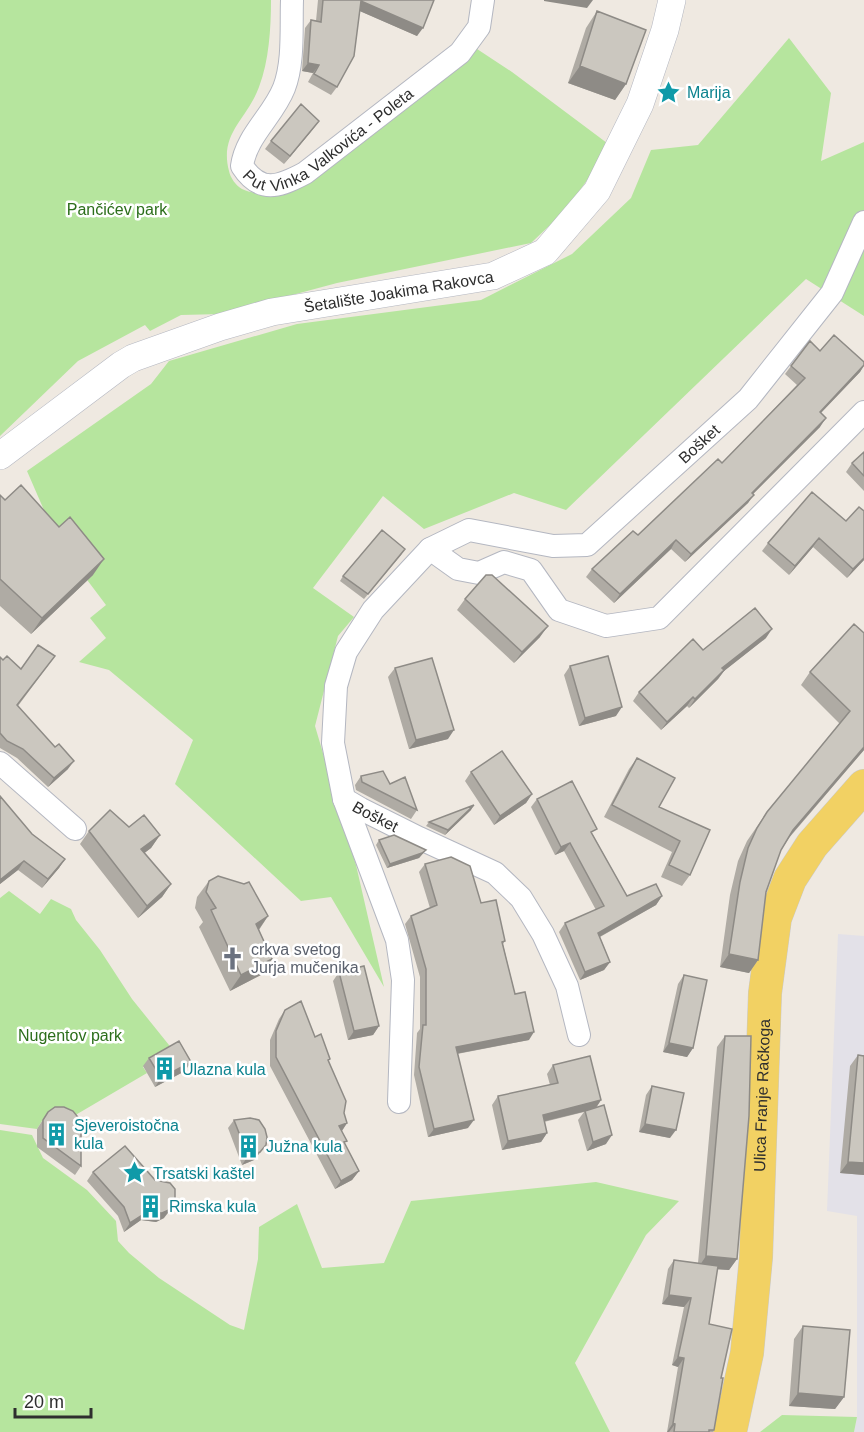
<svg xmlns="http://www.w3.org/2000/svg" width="864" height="1432" font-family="Helvetica,sans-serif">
<rect width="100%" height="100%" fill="#efe9e1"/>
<path fill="#e3e1e8" d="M 838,934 L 864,936 L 864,1432 L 854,1432 L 857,1417 L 857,1216 L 827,1211 Z"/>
<path fill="#b6e59e" d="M 0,0 L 271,0 C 271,28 269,61 259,87 C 247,120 219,133 229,171 C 230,177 236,186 242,189 C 249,193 262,193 269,194 L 474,47 L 512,72 L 607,143 L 590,176 L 565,211 L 531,243 L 337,283 L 222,314 L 181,315 L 150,331 L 145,325 L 78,361 L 0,436 Z
M 789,38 L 831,93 L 821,161 L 864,142 L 864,316 L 806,279 L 566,510 L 514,493 L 424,529 L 383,496 L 313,588 L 354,617 L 338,636 L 315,726 L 356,865 L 384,987 L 331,897 L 301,901 L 175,784 L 193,740 L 109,670 L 79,662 L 106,638 L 90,618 L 106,605 L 57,540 L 27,471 L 151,384 L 169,361 L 297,324 L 481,300 L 572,254 L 631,198 L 651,150 L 698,145 Z
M 9,891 L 40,914 L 51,899 L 71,909 L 76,920 L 100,950 L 132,999 L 173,1050 L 143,1067 L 147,1073 L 67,1120 L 42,1121 L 37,1129 L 0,1124 L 0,898 Z
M 0,1130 L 32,1135 L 43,1158 L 87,1190 L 116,1221 L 118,1241 L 129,1253 L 159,1278 L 230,1325 L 244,1330 L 258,1259 L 259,1227 L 297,1204 L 322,1268 L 384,1263 L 411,1201 L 596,1182 L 679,1201 L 646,1235 L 575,1363 L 610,1432 L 0,1432 Z
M 782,1415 L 857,1417 L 854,1432 L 760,1432 Z"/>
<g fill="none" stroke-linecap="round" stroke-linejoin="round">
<defs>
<g id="minor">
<path id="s1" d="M 292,0 C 291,28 294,62 284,88 C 273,116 246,136 242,166 C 260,194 279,187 305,173 L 460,53 L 479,27 L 483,0"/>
<path d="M 430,549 L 458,569 L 479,573 L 504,562 L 531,570 L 559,610 L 606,626 L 659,618 L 864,412"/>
<path d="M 0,763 L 75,829"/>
<path id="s2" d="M 344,799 L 361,809 L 419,838 L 495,873 L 521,898 L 543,934 L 567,986 L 579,1035"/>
<path id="s3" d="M 399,1102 L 403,980 L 397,940 L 344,799 L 333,743 L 336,686 L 346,652 L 373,610 L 430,549 L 469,530 L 553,546 L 587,545 L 748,399 L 832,293 L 864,222"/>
</g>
<g id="tertiary">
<path id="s4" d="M 0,456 L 121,365 L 133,358 L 220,327 L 272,312 L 493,276 L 545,252 L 597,191 L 640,104 L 665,30 L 672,0"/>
</g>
<g id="primary">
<path id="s5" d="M 730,1432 L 747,1353 L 756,1257 L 765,993 L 775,918 L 790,879 L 812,845 L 864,786"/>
</g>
</defs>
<use href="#minor" stroke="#b4b7c1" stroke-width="24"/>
<use href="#tertiary" stroke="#b4b7c1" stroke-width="28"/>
<use href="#primary" stroke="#c9c9c9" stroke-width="34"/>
<use href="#minor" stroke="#fff" stroke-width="22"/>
<use href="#tertiary" stroke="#fff" stroke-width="27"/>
<use href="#primary" stroke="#f2d163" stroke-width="33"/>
</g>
<path fill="#afaba4" d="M 318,0 L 434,0 L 417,36 L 360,11 L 337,87 L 331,95 L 308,82 L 313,73 L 302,71 L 305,28 L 311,20 L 316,21 Z
M 597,11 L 626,84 L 615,100 L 568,83 L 586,28 Z
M 313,129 L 284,164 L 265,149 L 271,141 Z
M 820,351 L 864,362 L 864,366 L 860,372 L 821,413 L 820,427 L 753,494 L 748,503 L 685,562 L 671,549 L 614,603 L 586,577 L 592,569 L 638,535 L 722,463 L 797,385 L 785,374 L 791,366 Z
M 864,452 L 864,491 L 846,472 L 852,463 Z
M 0,495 L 93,575 L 31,634 L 0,606 Z
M 846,521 L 864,560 L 847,578 L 813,547 L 789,575 L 762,551 L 768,543 Z
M 402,554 L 364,599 L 340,581 L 343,576 Z
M 465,599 L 540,637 L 514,663 L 457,610 Z
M 864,633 L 864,750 L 789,838 L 781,850 L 766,892 L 758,960 L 749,973 L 720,967 L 730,895 L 738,861 L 747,841 L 767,812 L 840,724 L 801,685 L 810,672 Z
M 766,638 L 724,671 L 718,679 L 689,708 L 687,706 L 661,730 L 633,701 L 639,692 L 703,650 Z
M 55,656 L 18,706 L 68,769 L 48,787 L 17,758 L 0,748 L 0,657 L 3,660 L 21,669 Z
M 570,666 L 616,716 L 579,726 L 564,675 Z
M 395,668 L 448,739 L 409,749 L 388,677 Z
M 637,758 L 659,807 L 710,830 L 690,875 L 682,886 L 661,877 L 672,852 L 604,817 L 629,769 Z
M 471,772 L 532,794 L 526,803 L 494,825 L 465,781 Z
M 361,776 L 390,784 L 417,810 L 411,819 L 356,790 L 355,785 Z
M 0,796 L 32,834 L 65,859 L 59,868 L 42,888 L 18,870 L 0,884 Z
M 537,799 L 593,835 L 627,896 L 662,896 L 656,905 L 600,937 L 610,962 L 604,970 L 580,980 L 559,932 L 565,923 L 596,910 L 564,851 L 555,855 L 531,807 Z
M 471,810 L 445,835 L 426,826 L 429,822 Z
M 129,827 L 160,835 L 151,848 L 144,853 L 171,884 L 162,897 L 138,918 L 80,844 L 89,831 Z
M 379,840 L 426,850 L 419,858 L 387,868 L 376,845 Z
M 425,864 L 481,903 L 505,941 L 503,944 L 515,994 L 529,1040 L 457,1054 L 468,1128 L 428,1137 L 414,1075 L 417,1033 L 420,1029 L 420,977 L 405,924 L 411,916 L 430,908 L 419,872 Z
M 209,881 L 268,916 L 259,930 L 272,959 L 261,975 L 230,991 L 199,927 L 203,922 L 195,908 L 197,897 Z
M 339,972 L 379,1026 L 373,1035 L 348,1040 L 333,981 Z
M 684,975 L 693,1048 L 687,1057 L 663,1052 L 678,984 Z
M 285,1010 L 315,1037 L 330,1059 L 328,1062 L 347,1123 L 342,1131 L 345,1144 L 359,1171 L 352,1180 L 335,1189 L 270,1066 L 270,1040 L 279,1019 Z
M 725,1036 L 737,1259 L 729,1270 L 717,1269 L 709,1324 L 721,1378 L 714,1430 L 713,1432 L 667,1432 L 678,1367 L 672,1365 L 684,1307 L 662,1304 L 668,1269 L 674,1260 L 698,1263 L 717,1047 Z
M 864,1053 L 864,1175 L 840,1173 L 850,1066 L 858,1055 L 864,1055 Z
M 149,1058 L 185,1071 L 155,1087 L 143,1066 Z
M 553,1065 L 601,1100 L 596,1108 L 606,1144 L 587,1151 L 578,1120 L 584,1112 L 544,1122 L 547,1133 L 541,1142 L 502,1150 L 492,1105 L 498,1096 L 550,1085 L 547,1074 Z
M 652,1086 L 670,1138 L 639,1132 L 646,1095 Z
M 48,1112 L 81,1166 L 75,1175 L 37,1147 L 37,1129 Z
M 234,1120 L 266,1145 L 254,1160 L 242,1165 L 228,1128 Z
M 93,1172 L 164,1218 L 156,1222 L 141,1220 L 124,1232 L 118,1216 L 87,1181 Z
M 803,1326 L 844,1397 L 835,1409 L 789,1406 L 794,1339 Z"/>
<path fill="#8e8b86" d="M 544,0 L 593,0 L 587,8 L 544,1 Z
M 361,1 L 423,28 L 417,36 L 355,9 Z
M 308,63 L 319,65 L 313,73 L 302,71 Z
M 580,66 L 626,84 L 615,100 L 568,83 Z
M 319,121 L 313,129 L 284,164 L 290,156 Z
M 864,365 L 860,372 L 814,420 L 820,412 Z
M 826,418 L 820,427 L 746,501 L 752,493 Z
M 754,495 L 748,503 L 685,562 L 691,554 Z
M 819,538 L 813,547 L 789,575 L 795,566 Z
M 676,540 L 671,549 L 614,603 L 620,594 Z
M 864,558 L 864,560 L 847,578 L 853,569 Z
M 104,559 L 93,575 L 31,634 L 42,618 Z
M 548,626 L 540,637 L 514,663 L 522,652 Z
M 772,629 L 766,638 L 724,671 L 718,679 L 689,708 L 695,699 L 722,668 Z
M 693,697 L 687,706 L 661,730 L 667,722 Z
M 622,707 L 616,716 L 579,726 L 585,718 Z
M 454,730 L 448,739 L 409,749 L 416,740 Z
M 864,747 L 864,750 L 784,843 L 793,830 Z
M 74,761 L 68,769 L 48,787 L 54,778 Z
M 532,794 L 526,803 L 494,825 L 500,816 Z
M 474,805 L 471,810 L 445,835 L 448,830 Z
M 160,835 L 151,848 L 133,862 L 141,849 Z
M 570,843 L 564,851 L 555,855 L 561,847 Z
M 426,850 L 419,858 L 387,868 L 390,864 Z
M 65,859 L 59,868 L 42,888 L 48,879 Z
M 24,861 L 18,870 L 0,884 L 0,880 Z
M 171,884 L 162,897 L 138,918 L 147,906 Z
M 662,896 L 656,905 L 592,941 L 598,933 Z
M 268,916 L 257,932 L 256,924 Z
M 729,954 L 758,960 L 749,973 L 720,967 Z
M 272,959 L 261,975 L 230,991 L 241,975 Z
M 610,962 L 604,970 L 580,980 L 585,972 Z
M 379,1026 L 373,1035 L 348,1040 L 354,1031 Z
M 534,1032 L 529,1040 L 450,1055 L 456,1047 Z
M 669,1043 L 693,1048 L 687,1057 L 663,1052 Z
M 191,1062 L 185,1071 L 155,1087 L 161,1078 Z
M 601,1100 L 595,1109 L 537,1123 L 543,1115 Z
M 474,1120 L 468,1128 L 428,1137 L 434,1129 Z
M 347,1123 L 341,1132 L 339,1126 Z
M 645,1124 L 676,1130 L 670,1138 L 639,1132 Z
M 547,1133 L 541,1142 L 502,1150 L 508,1141 Z
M 612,1135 L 606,1144 L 587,1151 L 593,1142 Z
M 266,1145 L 254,1160 L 242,1165 L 248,1156 Z
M 848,1162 L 864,1163 L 864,1175 L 840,1173 Z
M 359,1171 L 352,1180 L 335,1189 L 341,1181 Z
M 171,1209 L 164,1218 L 156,1222 L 141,1220 L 124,1232 L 130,1223 L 147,1212 Z
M 706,1256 L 737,1259 L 729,1270 L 698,1268 Z
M 669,1295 L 691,1298 L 684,1307 L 662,1304 Z
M 678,1357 L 684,1358 L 678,1367 L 672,1365 Z
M 798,1393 L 844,1397 L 835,1409 L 789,1406 Z
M 673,1423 L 675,1424 L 669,1432 L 667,1432 Z"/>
<path fill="#cbc7bf" stroke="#8e8b86" stroke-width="1.5" d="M 323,0 L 434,0 L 423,28 L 361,1 L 354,56 L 337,87 L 314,74 L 319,65 L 308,63 L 311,20 L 321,22 Z
M 597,11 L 646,30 L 626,84 L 580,66 Z
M 301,104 L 319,121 L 290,156 L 271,141 Z
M 834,335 L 864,362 L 864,365 L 820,412 L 826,418 L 752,493 L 754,495 L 691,554 L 676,540 L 620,594 L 592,569 L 633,531 L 638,535 L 718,459 L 722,463 L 805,378 L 791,366 L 810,341 L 820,351 Z
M 864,452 L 864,476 L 852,463 Z
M 21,485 L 59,527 L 70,517 L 104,559 L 42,618 L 0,579 L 0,495 L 5,500 Z
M 812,492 L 846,521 L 859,507 L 864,511 L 864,558 L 853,569 L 819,538 L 795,566 L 768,543 Z
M 382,530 L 405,549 L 368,594 L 343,576 Z
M 486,575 L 492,575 L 548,626 L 522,652 L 465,599 Z
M 755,608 L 772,629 L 722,668 L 724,670 L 695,699 L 693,697 L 667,722 L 639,692 L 693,639 L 703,650 Z
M 854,624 L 864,633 L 864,747 L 793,830 L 781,850 L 766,892 L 758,960 L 729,954 L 740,882 L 748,848 L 757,828 L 767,812 L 850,711 L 810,672 Z
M 38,645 L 55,656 L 17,705 L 55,747 L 59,744 L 74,761 L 54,778 L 23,749 L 7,741 L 0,733 L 0,657 L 3,660 L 7,656 L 21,669 Z
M 608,656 L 622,707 L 585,718 L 570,666 Z
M 432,658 L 454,730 L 416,740 L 395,668 Z
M 502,751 L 532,794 L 500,816 L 471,772 Z
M 637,758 L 675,778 L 659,807 L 710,830 L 690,875 L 669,865 L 680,841 L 612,805 Z
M 383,771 L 390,784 L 405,777 L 417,810 L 362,782 L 361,776 Z
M 572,781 L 597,829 L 591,832 L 627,896 L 656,884 L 662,896 L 598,933 L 610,962 L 585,972 L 565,923 L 604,906 L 570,843 L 561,847 L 537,799 Z
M 0,796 L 32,834 L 65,859 L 48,879 L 24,861 L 0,880 Z
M 474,805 L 448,830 L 429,822 Z
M 110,810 L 129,827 L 144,815 L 160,835 L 141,849 L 171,884 L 147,906 L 89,831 Z
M 394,835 L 426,850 L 422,853 L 390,864 L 379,840 Z
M 451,857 L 470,866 L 481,903 L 496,900 L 505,941 L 502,942 L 515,994 L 525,992 L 534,1032 L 456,1047 L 474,1120 L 434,1129 L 419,1067 L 423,1025 L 426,1025 L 426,969 L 411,916 L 437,905 L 425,864 Z
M 218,876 L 244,884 L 249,882 L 268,916 L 256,924 L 272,959 L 241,975 L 211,910 L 216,908 L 206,892 L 209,881 Z
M 364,966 L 379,1026 L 354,1031 L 339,972 Z
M 684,975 L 707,980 L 693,1048 L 669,1043 Z
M 301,1001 L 315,1037 L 321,1034 L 330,1059 L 328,1060 L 346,1101 L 344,1113 L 347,1123 L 339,1126 L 347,1141 L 344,1142 L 359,1171 L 341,1181 L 276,1057 L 276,1031 L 285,1010 Z
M 725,1036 L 751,1036 L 749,1116 L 737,1259 L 706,1256 Z
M 179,1041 L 191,1062 L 161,1078 L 149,1058 Z
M 858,1055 L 864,1056 L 864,1163 L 848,1162 Z
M 590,1056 L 601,1100 L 543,1115 L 547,1133 L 508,1141 L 498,1096 L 558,1083 L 553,1065 Z
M 652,1086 L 684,1093 L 676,1130 L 645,1124 Z
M 604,1105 L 612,1135 L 593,1142 L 585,1111 Z
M 55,1107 L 64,1107 L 73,1111 L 81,1121 L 81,1166 L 43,1138 L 43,1120 L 48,1112 Z
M 250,1118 L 259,1120 L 265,1129 L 267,1137 L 266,1145 L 260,1152 L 248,1156 L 234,1120 Z
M 125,1146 L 155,1180 L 170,1183 L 175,1189 L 175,1200 L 171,1209 L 162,1213 L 147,1212 L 130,1223 L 124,1207 L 93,1172 Z
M 674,1260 L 718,1266 L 709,1324 L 732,1329 L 721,1378 L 723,1378 L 714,1430 L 709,1430 L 709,1432 L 674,1432 L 675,1424 L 673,1423 L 684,1358 L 678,1357 L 691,1298 L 669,1295 Z
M 803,1326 L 850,1330 L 844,1397 L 798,1393 Z"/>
<defs>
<symbol id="sight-bare" viewBox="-9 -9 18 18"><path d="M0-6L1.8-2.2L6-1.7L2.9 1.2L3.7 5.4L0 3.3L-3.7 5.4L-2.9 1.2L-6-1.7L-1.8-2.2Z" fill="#0f9aa8" stroke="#fff" stroke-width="2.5" paint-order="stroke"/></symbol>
<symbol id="church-bare" viewBox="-9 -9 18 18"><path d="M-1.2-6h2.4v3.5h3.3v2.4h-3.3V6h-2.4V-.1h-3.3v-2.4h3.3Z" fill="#6b7280" stroke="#fff" stroke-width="2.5" paint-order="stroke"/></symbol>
<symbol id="building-bare" viewBox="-9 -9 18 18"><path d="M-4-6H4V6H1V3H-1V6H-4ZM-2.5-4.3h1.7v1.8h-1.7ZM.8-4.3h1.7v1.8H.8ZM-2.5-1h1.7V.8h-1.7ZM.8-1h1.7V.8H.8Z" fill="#0f9aa8" stroke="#fff" stroke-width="2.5" paint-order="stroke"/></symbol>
</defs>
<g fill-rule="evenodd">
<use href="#sight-bare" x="652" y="76" width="33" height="33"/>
<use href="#church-bare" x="216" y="942" width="33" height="33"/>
<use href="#building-bare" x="148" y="1052" width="33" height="33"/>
<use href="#building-bare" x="40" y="1118" width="33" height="33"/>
<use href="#building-bare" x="232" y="1130" width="33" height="33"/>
<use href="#sight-bare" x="118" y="1156" width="33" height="33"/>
<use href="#building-bare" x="134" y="1190" width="33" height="33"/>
</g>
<g text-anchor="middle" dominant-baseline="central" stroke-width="5" stroke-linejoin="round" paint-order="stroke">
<g font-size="16" fill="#0d838f" stroke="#fff" text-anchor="start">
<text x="687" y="92">Marija</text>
<text x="182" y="1069">Ulazna kula</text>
<text x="74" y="1125">Sjeveroistočna<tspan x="74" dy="18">kula</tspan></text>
<text x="266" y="1146">Južna kula</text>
<text x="153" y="1173">Trsatski kaštel</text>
<text x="169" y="1206">Rimska kula</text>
</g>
<g font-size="16" fill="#2e2e2e" stroke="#fff">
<text stroke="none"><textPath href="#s1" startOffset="285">Put Vinka Valkovića - Poleta</textPath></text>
<text stroke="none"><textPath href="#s4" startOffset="440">Šetalište Joakima Rakovca</textPath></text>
<text stroke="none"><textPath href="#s3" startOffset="910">Bošket</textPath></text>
<text stroke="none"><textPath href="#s2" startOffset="36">Bošket</textPath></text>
<text stroke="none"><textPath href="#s5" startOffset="339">Ulica Franje Račkoga</textPath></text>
</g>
<g font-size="16" fill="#2c6e1b" stroke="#fff">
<text x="117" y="209">Pančićev park</text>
<text x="70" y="1035">Nugentov park</text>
</g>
<g font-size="16" fill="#5b616d" stroke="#fff" text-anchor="start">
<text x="251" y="949">crkva svetog<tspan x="251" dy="18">Jurja mučenika</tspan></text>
</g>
</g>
<path d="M15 1408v9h76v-9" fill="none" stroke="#2e2e2e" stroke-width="3"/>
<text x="24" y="1408" font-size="18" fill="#2e2e2e" stroke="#ffffff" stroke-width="4.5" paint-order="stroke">20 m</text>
</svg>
